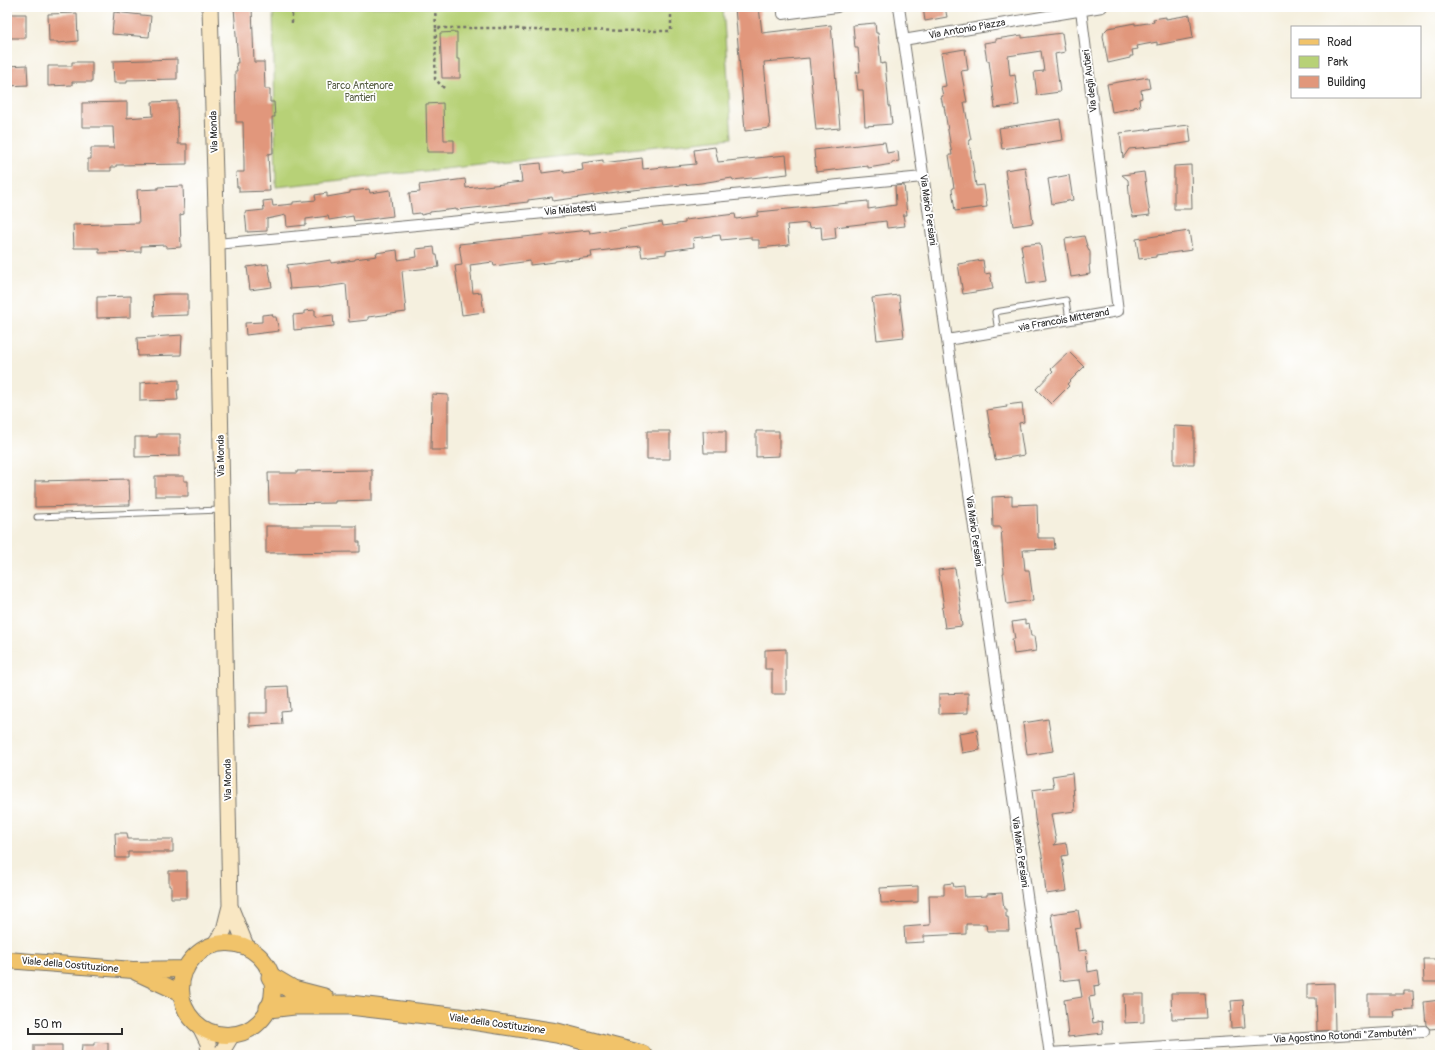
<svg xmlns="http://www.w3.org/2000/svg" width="1447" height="1062" font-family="Pangolin,sans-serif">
<rect width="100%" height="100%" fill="#fff"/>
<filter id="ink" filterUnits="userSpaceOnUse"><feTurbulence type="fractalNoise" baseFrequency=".025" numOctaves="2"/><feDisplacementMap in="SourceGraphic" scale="8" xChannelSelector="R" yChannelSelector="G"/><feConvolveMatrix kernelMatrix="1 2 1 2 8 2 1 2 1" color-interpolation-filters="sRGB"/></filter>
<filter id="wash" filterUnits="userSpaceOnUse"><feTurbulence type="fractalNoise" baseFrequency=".012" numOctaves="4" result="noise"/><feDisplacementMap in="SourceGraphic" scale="16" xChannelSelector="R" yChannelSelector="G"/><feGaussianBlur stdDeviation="0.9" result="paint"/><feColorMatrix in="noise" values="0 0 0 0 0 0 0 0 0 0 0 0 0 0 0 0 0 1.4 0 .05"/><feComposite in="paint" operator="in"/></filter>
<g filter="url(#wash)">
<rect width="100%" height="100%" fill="#f5f0df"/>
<path fill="#b7d177" stroke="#717e51" d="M 273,7 L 723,7 L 732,138 L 276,187 Z"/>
<g id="blocks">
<path fill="#e1977b" d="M 234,7 L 252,7 L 254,62 L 264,62 L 265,89 L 270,89 L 270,102 L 274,102 L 275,117 L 272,117 L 273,153 L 268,154 L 270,191 L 239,192 L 239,187 L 237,187 L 236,172 L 244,172 L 244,162 L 243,122 L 236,122 L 235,71 L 237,71 L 236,63 L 238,63 Z
M 735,7 L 759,7 L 762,33 L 831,25 L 840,128 L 816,130 L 809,58 L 764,62 L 770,128 L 745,131 Z
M 923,7 L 945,7 L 947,17 L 925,21 Z
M 114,12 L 151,16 L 149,37 L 112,34 Z
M 77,13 L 78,41 L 58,43 L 58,42 L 49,42 L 48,14 Z
M 7,14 L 26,14 L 26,38 L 7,38 Z
M 1190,15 L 1193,38 L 1157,45 L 1157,42 L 1137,46 L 1138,49 L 1132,50 L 1133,56 L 1130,56 L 1130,58 L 1108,63 L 1103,36 L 1104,32 L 1108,28 L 1135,23 L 1135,25 L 1154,22 L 1153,19 L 1166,17 L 1166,19 Z
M 875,23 L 876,33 L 878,33 L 881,64 L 885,63 L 889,106 L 890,106 L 892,124 L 865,126 L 863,90 L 858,90 L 856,72 L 860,72 L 858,48 L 855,48 L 853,25 Z
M 457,32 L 457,59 L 460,59 L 460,78 L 442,78 L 440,33 Z
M 1062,33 L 1065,52 L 1055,54 L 1060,92 L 1037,95 L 1034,72 L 1044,71 L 1041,51 L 1008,56 L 1010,76 L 1015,75 L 1019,105 L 995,108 L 989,61 L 987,61 L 984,43 L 996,41 L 996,39 L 1022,35 L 1022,38 Z
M 965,49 L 968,70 L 961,71 L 967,102 L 964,102 L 971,140 L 969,141 L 976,186 L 984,185 L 987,207 L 955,211 L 952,189 L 954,188 L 949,155 L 952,155 L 944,106 L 943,106 L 941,97 L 943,96 L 941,87 L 946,86 L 941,53 Z
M 177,59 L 177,79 L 127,80 L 127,83 L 114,83 L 113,61 Z
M 72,62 L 92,62 L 92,82 L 72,82 L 72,85 L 48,86 L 48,66 L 72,66 Z
M 27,65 L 28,85 L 7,86 L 7,66 Z
M 1148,77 L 1150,88 L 1141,90 L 1142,98 L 1139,99 L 1140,106 L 1134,107 L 1134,108 L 1112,112 L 1107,84 Z
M 177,101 L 178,144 L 187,144 L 187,164 L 116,165 L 116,167 L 111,167 L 111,171 L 88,171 L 88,159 L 91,159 L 91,148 L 114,148 L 113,127 L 82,127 L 82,103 L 127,102 L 127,118 L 153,116 L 152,102 Z
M 443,103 L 444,140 L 454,140 L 454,152 L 427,152 L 426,104 Z
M 1060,119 L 1063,140 L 1002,149 L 999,128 Z
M 1189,125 L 1191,142 L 1173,145 L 1129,149 L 1123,158 L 1120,133 Z
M 885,142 L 887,153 L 898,151 L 899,161 L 892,162 L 892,164 L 868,168 L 868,166 L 816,172 L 814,150 Z
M 715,147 L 718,162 L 786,155 L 788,174 L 733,180 L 732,178 L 701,183 L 623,191 L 553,201 L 552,197 L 528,200 L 528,202 L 456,210 L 456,209 L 430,212 L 430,213 L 421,215 L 420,213 L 412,214 L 409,193 L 420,192 L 419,185 L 465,179 L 466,188 L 522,182 L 520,165 L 541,163 L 542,173 L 564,170 L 564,173 L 583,170 L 582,163 L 603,160 L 603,163 L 642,158 L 643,169 L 696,164 L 694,150 Z
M 1191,165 L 1192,209 L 1174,209 L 1174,166 Z
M 1025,167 L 1033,223 L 1013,226 L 1005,170 Z
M 1144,172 L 1150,215 L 1133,217 L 1130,205 L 1128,180 L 1122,175 Z
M 1069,175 L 1073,200 L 1052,204 L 1048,179 Z
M 904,185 L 907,215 L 903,215 L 905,226 L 887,228 L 886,221 L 835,227 L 836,238 L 822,240 L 821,227 L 809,228 L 808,223 L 787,225 L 789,245 L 759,248 L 759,240 L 751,240 L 751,237 L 721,240 L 720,235 L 693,238 L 694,247 L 666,251 L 666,254 L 642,257 L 640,246 L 591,252 L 592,257 L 555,261 L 555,262 L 530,265 L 530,261 L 494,266 L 493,262 L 470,265 L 473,293 L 481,292 L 484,312 L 462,315 L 455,266 L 462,265 L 459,244 L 589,230 L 590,233 L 662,222 L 663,226 L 685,223 L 685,220 L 735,214 L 736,219 L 758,216 L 758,212 L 868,201 L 868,209 L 896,205 L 895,186 Z
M 183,186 L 184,214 L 180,215 L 181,247 L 166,248 L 166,245 L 141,246 L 141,252 L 99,253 L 99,248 L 74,248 L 73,225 L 139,223 L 137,190 L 158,189 L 158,187 Z
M 369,189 L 370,193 L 390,190 L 393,216 L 354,221 L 353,216 L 329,220 L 328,216 L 306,219 L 306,225 L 287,227 L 286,215 L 267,219 L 267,231 L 247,232 L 245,212 L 264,210 L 263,201 L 272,200 L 273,206 L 293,204 L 293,202 L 316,200 L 315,195 L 327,193 L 327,197 L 350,193 L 350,191 Z
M 1189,231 L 1192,250 L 1156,255 L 1156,257 L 1139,259 L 1136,239 Z
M 1084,236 L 1087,246 L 1090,252 L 1090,265 L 1089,265 L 1090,274 L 1071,277 L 1065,239 Z
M 1040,243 L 1046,281 L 1027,284 L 1021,245 Z
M 434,247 L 435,255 L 437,255 L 439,267 L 402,271 L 406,312 L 368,317 L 368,320 L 349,322 L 346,284 L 318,288 L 318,287 L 290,289 L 287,265 L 304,263 L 305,264 L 331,260 L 331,263 L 355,260 L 355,259 L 377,256 L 376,253 L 397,250 L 398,260 L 417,257 L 416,249 Z
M 983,260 L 985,274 L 990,273 L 993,289 L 963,294 L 958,264 Z
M 268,264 L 272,287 L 250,290 L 247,267 Z
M 169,294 L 188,294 L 188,315 L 154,316 L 153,295 Z
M 899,295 L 904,337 L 877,340 L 872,298 Z
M 131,296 L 131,317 L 97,318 L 97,297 Z
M 315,310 L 315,317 L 333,315 L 334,326 L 294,330 L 293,315 L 304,314 L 304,311 Z
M 272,314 L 273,317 L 276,317 L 279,331 L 246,335 L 245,323 L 262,322 L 262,315 Z
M 182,335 L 181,355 L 138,356 L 137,338 Z
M 1069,352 L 1084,367 L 1067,384 L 1069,386 L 1051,404 L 1036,389 L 1053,371 L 1051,369 Z
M 179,380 L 179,390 L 177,390 L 178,400 L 140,401 L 140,383 Z
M 432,394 L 448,395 L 448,450 L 431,450 Z
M 1022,403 L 1024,422 L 1019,423 L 1024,455 L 995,460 L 987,410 L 1007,407 L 1006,405 Z
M 1174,426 L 1194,427 L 1194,464 L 1174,464 Z
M 647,431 L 670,431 L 670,459 L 647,459 Z
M 703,431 L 726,431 L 726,453 L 704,453 Z
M 756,431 L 779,431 L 779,456 L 756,457 Z
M 157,434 L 180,434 L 180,456 L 135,457 L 135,437 L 157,437 Z
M 372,470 L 372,500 L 335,501 L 335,503 L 269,504 L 268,473 L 297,473 L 297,471 Z
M 155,476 L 184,476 L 184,481 L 188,481 L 188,496 L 155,496 Z
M 129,479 L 130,505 L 35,507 L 35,481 Z
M 1012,496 L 1012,505 L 1037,504 L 1038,538 L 1054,538 L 1055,549 L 1023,550 L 1025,570 L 1029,570 L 1033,600 L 1007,604 L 1003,573 L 1004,573 L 1001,527 L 993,527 L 992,497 Z
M 266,526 L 357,526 L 357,542 L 360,542 L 360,552 L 266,553 Z
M 955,568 L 961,610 L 960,610 L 962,626 L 945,628 L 942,608 L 944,607 L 938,570 Z
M 1025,620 L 1025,624 L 1029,623 L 1031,636 L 1034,636 L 1036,651 L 1014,654 L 1012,639 L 1015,639 L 1012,622 Z
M 786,649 L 786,694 L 772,694 L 772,669 L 765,669 L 765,650 Z
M 288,686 L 290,710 L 281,711 L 282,724 L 249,726 L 249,713 L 267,713 L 267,687 Z
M 968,693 L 968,713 L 939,714 L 939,694 Z
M 1048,719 L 1053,751 L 1027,755 L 1023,723 Z
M 977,730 L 980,750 L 962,753 L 959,733 Z
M 1072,773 L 1075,811 L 1051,814 L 1056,841 L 1054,845 L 1066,843 L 1068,855 L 1062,856 L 1067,891 L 1046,894 L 1043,861 L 1035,818 L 1032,790 L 1054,787 L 1052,776 Z
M 115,833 L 127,833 L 128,839 L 173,839 L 173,852 L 128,852 L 128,858 L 116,858 Z
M 169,871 L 187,871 L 187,898 L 171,898 L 171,886 L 169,886 Z
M 953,883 L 954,887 L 964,886 L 965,897 L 987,896 L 987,894 L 1002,893 L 1004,909 L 1006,909 L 1006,917 L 1008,917 L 1009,931 L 987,931 L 986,924 L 966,924 L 966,934 L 924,936 L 924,942 L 905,943 L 904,927 L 930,925 L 929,895 L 944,895 L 944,884 Z
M 918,886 L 918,902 L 881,903 L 880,888 Z
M 1078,910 L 1081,928 L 1075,929 L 1078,951 L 1086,950 L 1088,972 L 1098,970 L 1100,985 L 1094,986 L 1095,996 L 1089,997 L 1093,1023 L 1102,1021 L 1103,1033 L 1068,1037 L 1064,1000 L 1082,997 L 1079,979 L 1060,981 L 1051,914 Z
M 1423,959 L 1440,959 L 1440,982 L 1424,982 Z
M 1334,983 L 1335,1030 L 1317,1031 L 1316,998 L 1307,998 L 1307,984 Z
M 1404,991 L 1413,991 L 1414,1010 L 1394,1011 L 1395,1017 L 1368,1017 L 1368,994 L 1404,994 Z
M 1171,993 L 1204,993 L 1206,1018 L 1172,1019 Z
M 1124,994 L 1144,994 L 1144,1022 L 1125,1023 Z
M 1243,1000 L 1245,1027 L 1231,1028 L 1230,1011 L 1232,1011 L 1231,1001 Z
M 1440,1000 L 1440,1028 L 1430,1029 L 1426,1025 L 1424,1002 Z
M 94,1042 L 108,1043 L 108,1055 L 81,1055 L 82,1045 L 94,1045 Z
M 34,1045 L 62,1045 L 62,1055 L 34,1055 Z"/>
</g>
</g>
<g filter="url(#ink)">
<use href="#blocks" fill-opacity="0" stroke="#72706a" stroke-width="1"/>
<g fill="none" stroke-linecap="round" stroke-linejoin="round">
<defs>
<path id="lane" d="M 998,332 L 995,312 L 1066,300 L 1069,320
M 37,517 L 221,510"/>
<path id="street" d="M 783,7 L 783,14 L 837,7
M 899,7 L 1050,1055
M 903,40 L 1102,7
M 217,244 L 923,177
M 947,340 L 1118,311 L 1081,10
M 1049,1053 L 1424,1031"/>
<path id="secondary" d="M 210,7 L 217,244 L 230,906 L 224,930 L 214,945
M 230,906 L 247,948
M 200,1027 L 208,1043 L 209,1055
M 220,1055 L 232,1035"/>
<path id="primary" d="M181 989a46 46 0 1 1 92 0a46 46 0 1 1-92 0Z
M 7,960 L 133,970 L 186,969
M 136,972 L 181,993"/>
<path id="highway" d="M 271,977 L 293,990 L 324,998
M 269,1008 L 294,1005 L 350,1005 L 459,1018 L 557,1033 L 642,1055"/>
</defs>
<use href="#lane" stroke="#72706a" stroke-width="7"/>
<use href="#street" stroke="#72706a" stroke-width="12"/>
<use href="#secondary" stroke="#72706a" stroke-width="17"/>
<use href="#primary" stroke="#72706a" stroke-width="18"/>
<use href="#highway" stroke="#72706a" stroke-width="21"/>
<path stroke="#72706a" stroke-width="2.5" stroke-dasharray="3 3" stroke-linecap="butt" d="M 435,7 L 436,28
M 292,23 L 292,7
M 444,88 L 435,79 L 436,28 L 513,28 L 525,30 L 671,31 L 671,7"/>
<use href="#lane" stroke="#fff" stroke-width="5"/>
<use href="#street" stroke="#fff" stroke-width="10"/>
<use href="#secondary" stroke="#f9e7c3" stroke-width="15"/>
<use href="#primary" stroke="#f1c36a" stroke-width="16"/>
<use href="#highway" stroke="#f1c36a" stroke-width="19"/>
</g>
</g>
<g text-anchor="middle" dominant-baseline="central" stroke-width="3.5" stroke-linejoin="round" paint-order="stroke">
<g font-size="10" fill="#2b2b2b" stroke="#fff">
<text transform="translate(967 29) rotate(-10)">Via Antonio Piazza</text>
<text transform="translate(1090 81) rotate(-97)">Via degli Autieri</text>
<text transform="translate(214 132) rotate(-92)">Via Monda</text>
<text transform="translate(570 210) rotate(-5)">Via Malatesti</text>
<text transform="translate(928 210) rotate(82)">Via Mario Persiani</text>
<text transform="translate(1064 320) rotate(-10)">via Francois Mitterand</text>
<text transform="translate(221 456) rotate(-91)">Via Monda</text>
<text transform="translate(974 531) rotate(82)">Via Mario Persiani</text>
<text transform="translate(228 780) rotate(-91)">Via Monda</text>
<text transform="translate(1020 852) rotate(82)">Via Mario Persiani</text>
<text transform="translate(70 965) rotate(5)">Viale della Costituzione</text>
<text transform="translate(497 1024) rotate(8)">Viale della Costituzione</text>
<text transform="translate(1345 1036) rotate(-3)">Via Agostino Rotondi "Zambutèn"</text>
</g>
<g font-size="10" fill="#555d42" stroke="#fff">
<text x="360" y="86">Parco Antenore<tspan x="360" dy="12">Pantieri</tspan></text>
</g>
</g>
<rect width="1447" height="1062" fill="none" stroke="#fff" stroke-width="24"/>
<rect x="1291" y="26" width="130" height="72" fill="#ffffff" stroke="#aaaaaa"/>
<rect x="1299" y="39" width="20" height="6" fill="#f1c36a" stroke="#aaaaaa"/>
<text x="1327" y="46" font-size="12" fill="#2b2b2b">Road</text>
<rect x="1299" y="56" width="20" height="12" fill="#b7d177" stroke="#aaaaaa"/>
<text x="1327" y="66" font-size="12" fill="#2b2b2b">Park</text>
<rect x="1299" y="76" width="20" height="12" fill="#e1977b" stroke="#aaaaaa"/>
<text x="1327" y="86" font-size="12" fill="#2b2b2b">Building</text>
<path d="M28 1028v6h94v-6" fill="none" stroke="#2b2b2b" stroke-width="2"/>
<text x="34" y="1028" font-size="12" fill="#2b2b2b" stroke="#ffffff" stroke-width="3" paint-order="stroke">50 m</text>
</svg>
